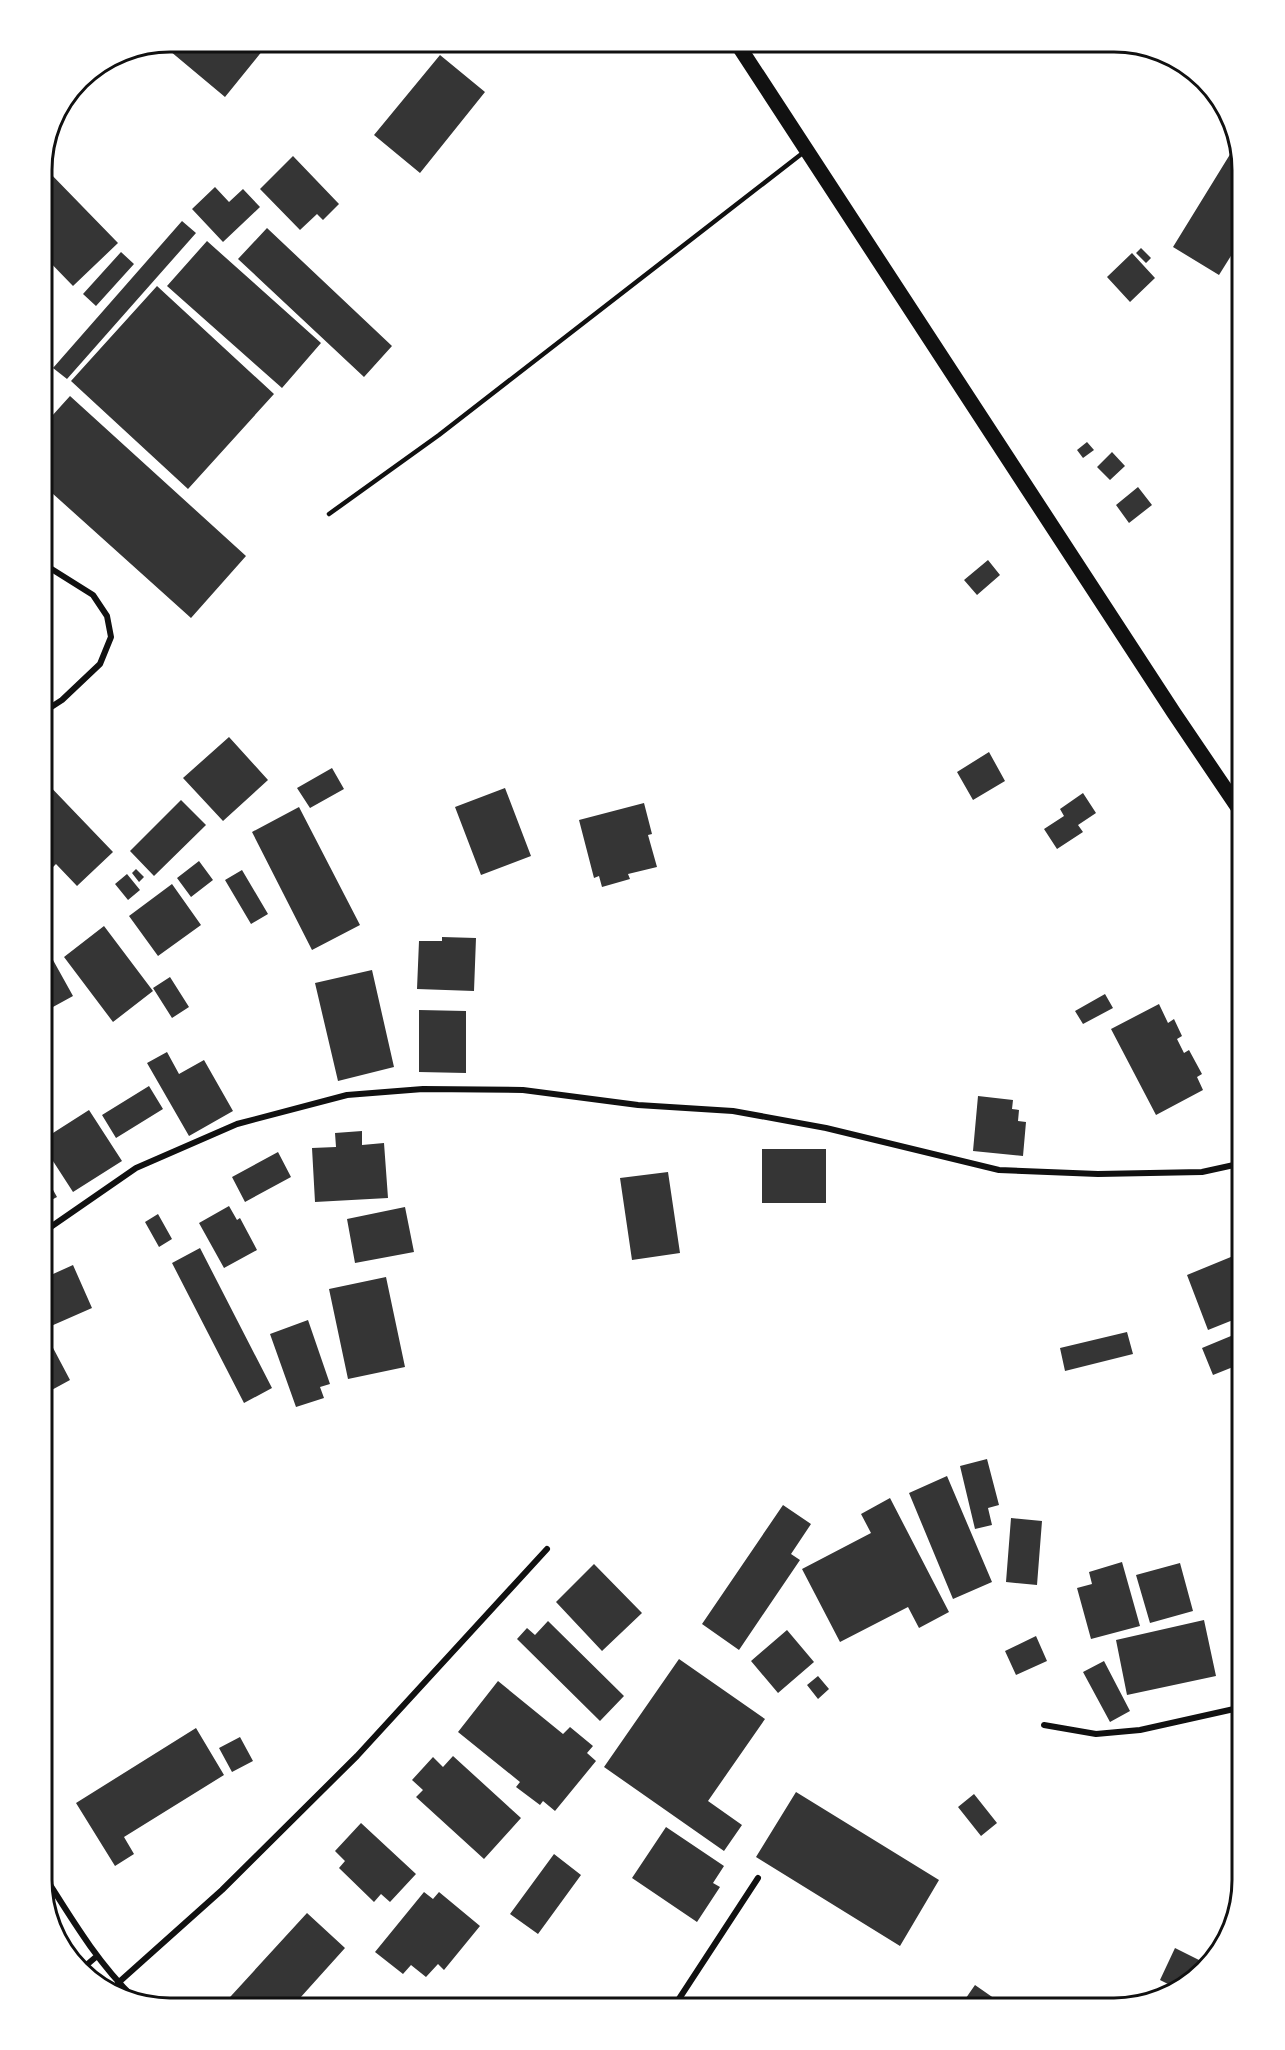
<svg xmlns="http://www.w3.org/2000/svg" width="1285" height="2050" font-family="Rubik,sans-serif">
<rect width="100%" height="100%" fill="#fff"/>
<path fill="#353535" d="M 170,42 L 254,42 L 263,50 L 225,97 L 164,46 Z
M 440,55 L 485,92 L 420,173 L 374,135 Z
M 1237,143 L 1243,170 L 1243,245 L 1239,243 L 1219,275 L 1173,247 Z
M 293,156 L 339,204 L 323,220 L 317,214 L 300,230 L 260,189 Z
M 46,169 L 118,243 L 73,286 L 42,254 L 42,173 Z
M 215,187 L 229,202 L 243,189 L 260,207 L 223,242 L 192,209 Z
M 182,221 L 196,233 L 67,379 L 53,368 Z
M 267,228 L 392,346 L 364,377 L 238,259 Z
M 207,241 L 321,343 L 282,388 L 167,286 Z
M 1141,248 L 1151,258 L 1146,263 L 1136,253 Z
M 121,252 L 134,264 L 96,306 L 83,294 Z
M 1132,253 L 1155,278 L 1130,302 L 1107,277 Z
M 157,286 L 274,394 L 188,489 L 71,381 Z
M 70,396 L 246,556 L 191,618 L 42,484 L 42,427 Z
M 1087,442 L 1094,450 L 1083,458 L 1077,450 Z
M 1112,452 L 1125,466 L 1110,480 L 1097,467 Z
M 1138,487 L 1152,505 L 1129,523 L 1116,505 Z
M 988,560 L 1000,575 L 977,595 L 964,580 Z
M 42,657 L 53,673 L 42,680 Z
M 229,737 L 268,780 L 223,821 L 183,778 Z
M 989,752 L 1005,781 L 973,800 L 957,772 Z
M 332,768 L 344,789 L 310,808 L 297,788 Z
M 42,778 L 113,852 L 77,886 L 56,864 L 42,878 Z
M 505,788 L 531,856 L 481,875 L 455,807 Z
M 1083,793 L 1096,813 L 1078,825 L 1083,832 L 1057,849 L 1044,829 L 1064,816 L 1060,809 Z
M 181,800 L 206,825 L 154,876 L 130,851 Z
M 644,803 L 652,834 L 648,835 L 657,867 L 628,874 L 630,879 L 602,887 L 599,876 L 594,878 L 579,820 Z
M 299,807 L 360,925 L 312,950 L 252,832 Z
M 199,861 L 213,880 L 191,897 L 177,878 Z
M 136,869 L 144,877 L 139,882 L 132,873 Z
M 242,870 L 268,914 L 251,924 L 225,880 Z
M 127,874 L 140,890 L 128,900 L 115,884 Z
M 172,884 L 201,925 L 158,956 L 129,916 Z
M 104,926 L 153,991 L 113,1022 L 64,957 Z
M 442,937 L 476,938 L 474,991 L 417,989 L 419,941 L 442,941 Z
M 53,960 L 73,996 L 42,1013 L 42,966 Z
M 372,970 L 394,1067 L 338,1081 L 315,983 Z
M 170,977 L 189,1007 L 172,1018 L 153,988 Z
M 1105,994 L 1113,1008 L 1083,1024 L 1075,1011 Z
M 1159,1004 L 1168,1023 L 1174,1019 L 1182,1036 L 1177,1039 L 1184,1053 L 1189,1050 L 1202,1074 L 1197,1077 L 1203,1090 L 1156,1115 L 1111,1029 Z
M 419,1010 L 466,1011 L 466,1073 L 419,1072 Z
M 167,1052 L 179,1074 L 204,1060 L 233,1111 L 189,1136 L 147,1063 Z
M 149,1086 L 163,1109 L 116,1138 L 102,1115 Z
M 978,1096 L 1013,1100 L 1012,1109 L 1019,1110 L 1018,1121 L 1026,1122 L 1023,1156 L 973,1151 Z
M 44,1110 L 53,1123 L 42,1131 L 42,1111 Z
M 89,1110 L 122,1161 L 73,1192 L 42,1144 L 42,1140 Z
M 362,1131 L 362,1145 L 384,1143 L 388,1198 L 315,1202 L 312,1148 L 336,1147 L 335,1133 Z
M 762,1149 L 826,1149 L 826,1203 L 762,1203 Z
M 278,1152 L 291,1177 L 245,1202 L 232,1177 Z
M 42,1170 L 57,1197 L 42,1205 Z
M 668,1172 L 680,1253 L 632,1260 L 620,1178 Z
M 229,1206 L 237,1220 L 240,1218 L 257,1250 L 224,1268 L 199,1223 Z
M 405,1207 L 414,1252 L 355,1263 L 347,1219 Z
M 158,1214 L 172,1239 L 159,1247 L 145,1222 Z
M 200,1248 L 272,1388 L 244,1403 L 172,1263 Z
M 1243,1252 L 1243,1316 L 1208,1330 L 1187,1275 Z
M 73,1265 L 92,1308 L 51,1326 L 42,1307 L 42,1279 Z
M 386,1277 L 405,1367 L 348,1379 L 329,1289 Z
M 308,1320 L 330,1384 L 320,1387 L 324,1398 L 296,1407 L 270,1334 Z
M 42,1327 L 70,1380 L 48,1392 L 44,1384 L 42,1385 Z
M 1243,1331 L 1243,1363 L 1213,1375 L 1202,1348 Z
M 1127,1332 L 1133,1354 L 1065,1371 L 1060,1348 Z
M 987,1459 L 999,1505 L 988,1508 L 992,1525 L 975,1529 L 960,1466 Z
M 947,1476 L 992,1582 L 953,1599 L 909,1493 Z
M 890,1498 L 949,1612 L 919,1628 L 908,1607 L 840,1642 L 802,1569 L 871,1533 L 861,1514 Z
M 783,1505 L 811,1524 L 791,1554 L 800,1560 L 739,1650 L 702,1624 Z
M 1011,1518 L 1042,1521 L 1037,1585 L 1006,1582 Z
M 1122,1562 L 1140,1626 L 1091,1639 L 1077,1588 L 1092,1584 L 1089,1572 Z
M 1180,1563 L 1193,1611 L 1150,1623 L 1136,1575 Z
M 594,1564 L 642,1613 L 602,1651 L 556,1602 Z
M 1204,1620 L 1216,1676 L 1127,1695 L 1116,1640 Z
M 548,1621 L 624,1696 L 600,1721 L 517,1639 L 527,1628 L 535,1635 Z
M 787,1630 L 814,1662 L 778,1693 L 751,1661 Z
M 1036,1636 L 1047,1661 L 1016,1675 L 1005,1651 Z
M 679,1659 L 765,1719 L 708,1801 L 742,1825 L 724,1851 L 604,1767 Z
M 1104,1661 L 1130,1711 L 1110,1722 L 1083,1672 Z
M 818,1676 L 829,1689 L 818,1699 L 807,1685 Z
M 498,1681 L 563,1734 L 570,1727 L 593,1746 L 587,1753 L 596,1761 L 555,1811 L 543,1801 L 540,1805 L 516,1787 L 520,1782 L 458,1732 Z
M 196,1728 L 224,1775 L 124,1837 L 134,1854 L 115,1866 L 76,1803 Z
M 240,1737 L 253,1761 L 232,1772 L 219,1748 Z
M 453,1756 L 521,1818 L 484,1859 L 416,1797 L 423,1790 L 412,1780 L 433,1757 L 443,1767 Z
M 796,1792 L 939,1880 L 900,1946 L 756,1857 Z
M 974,1794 L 997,1823 L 981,1836 L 958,1807 Z
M 361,1823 L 416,1874 L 390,1902 L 381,1894 L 374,1902 L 339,1868 L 345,1861 L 335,1851 Z
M 666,1827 L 724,1866 L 713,1883 L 720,1887 L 697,1922 L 632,1878 Z
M 554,1854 L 581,1875 L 538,1934 L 510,1914 Z
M 424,1892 L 433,1899 L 439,1892 L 480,1926 L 444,1970 L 438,1964 L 426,1977 L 411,1965 L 403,1974 L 375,1952 Z
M 307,1913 L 345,1948 L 291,2008 L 220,2008 Z
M 1175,1948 L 1207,1964 L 1178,1989 L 1160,1980 Z
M 975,1985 L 1008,2008 L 959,2008 Z"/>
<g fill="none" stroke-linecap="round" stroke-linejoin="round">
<path stroke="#111" stroke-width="4.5" d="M 329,514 L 439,435 L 804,152"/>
<path stroke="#111" stroke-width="6" d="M 60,109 L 109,60
M 42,713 L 62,700 L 100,664 L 111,637 L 107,616 L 93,595 L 42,563
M 42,1233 L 136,1168 L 237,1124 L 347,1095 L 423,1089 L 523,1090 L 638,1105 L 733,1111 L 826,1128 L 999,1170 L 1098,1174 L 1202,1172 L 1243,1163
M 1044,1725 L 1096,1734 L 1140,1730 L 1243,1707
M 42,1872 C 70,1916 96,1961 134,1998
M 83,1968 L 97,1956
M 118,1983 L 222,1890 L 357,1756 L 547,1549
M 673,2008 L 758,1878"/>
<path stroke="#111" stroke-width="15" d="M 736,42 L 1174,713 L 1243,815"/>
</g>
<path d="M0 0H1285V2050H0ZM170 52H1114A118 118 0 0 1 1232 170V1880A118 118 0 0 1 1114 1998H170A118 118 0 0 1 52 1880V170A118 118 0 0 1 170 52Z" fill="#fff" fill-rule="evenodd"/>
<path fill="none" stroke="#111" stroke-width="3" d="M170 52H1114A118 118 0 0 1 1232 170V1880A118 118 0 0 1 1114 1998H170A118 118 0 0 1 52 1880V170A118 118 0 0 1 170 52Z"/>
</svg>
